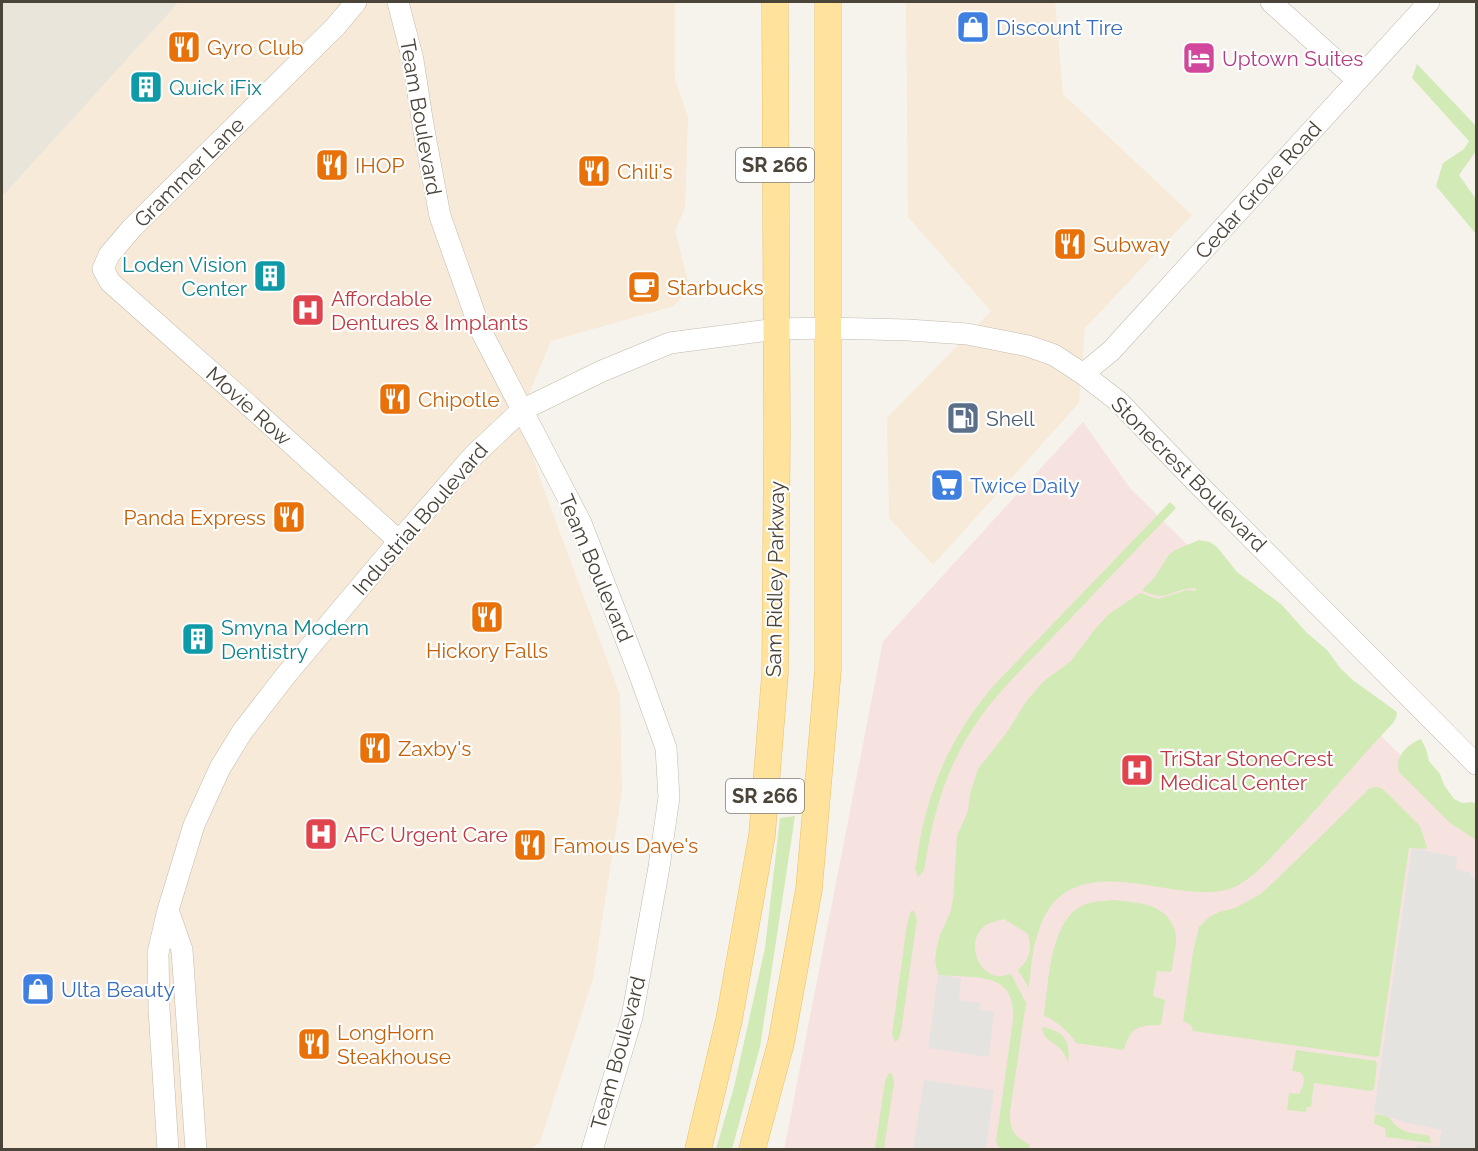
<svg xmlns="http://www.w3.org/2000/svg" width="1478" height="1151" font-family="Raleway,sans-serif">
<rect width="100%" height="100%" fill="#f6f3ec"/>
<path fill="#eae5da" d="M 2,2 L 179,2 L 2,197 Z"/>
<path fill="#f7ead8" d="M 179,2 L 675,2 L 675,79 L 688,117 L 685,208 L 675,231 L 690,289 L 674,306 L 551,341 L 522,410 L 538,473 L 620,695 L 622,791 L 593,979 L 540,1142 L 530,1149 L 2,1149 L 2,197 Z
M 906,2 L 1055,2 L 1063,94 L 1192,215 L 1085,328 L 1079,403 L 933,565 L 889,518 L 887,418 L 991,311 L 908,217 Z"/>
<path fill="#f6e3e0" d="M 1083,422 L 1130,488 L 1355,711 L 1476,828 L 1476,1149 L 784,1150 L 883,641 Z"/>
<path fill="#d2eab5" d="M 1417,64 L 1476,126 L 1476,151 L 1459,175 L 1476,199 L 1476,234 L 1436,186 L 1443,163 L 1464,149 L 1469,141 L 1412,78 Z
M 1170,502 L 1176,508 C 1134,552 1092,596 1050,640 C 1020,671 987,702 965,741 C 941,783 932,822 924,870 L 918,877 L 915,869 L 916,865 C 925,794 949,737 996,683 Z
M 1199,540 L 1210,542 L 1217,547 L 1237,572 L 1281,604 L 1307,633 L 1327,650 L 1341,669 L 1354,681 L 1397,712 L 1396,718 L 1393,723 C 1354,764 1319,808 1280,848 C 1267,862 1252,879 1235,887 C 1216,895 1191,892 1171,889 C 1120,881 1060,866 1039,930 C 1032,948 1031,969 1029,988 L 1018,970 C 1030,959 1032,950 1028,934 L 1004,919 C 998,921 991,922 986,925 C 964,940 978,977 1001,976 C 1002,976 1010,974 1011,974 L 1026,1003 L 1010,1112 C 1010,1131 1013,1135 1030,1145 L 1029,1149 L 1000,1149 L 996,1142 L 1013,1019 C 1016,969 973,979 938,975 L 935,960 L 937,946 L 940,935 L 950,913 L 953,900 L 957,836 L 968,811 L 970,794 L 978,769 L 1005,735 L 1028,699 L 1044,681 L 1071,661 L 1095,629 L 1109,614 L 1140,593 L 1158,599 L 1187,590 L 1196,591 L 1196,588 C 1172,588 1166,604 1142,590 L 1155,577 L 1168,556 L 1175,550 Z
M 1421,739 L 1426,749 L 1429,761 L 1440,774 L 1444,785 L 1454,799 L 1462,803 L 1472,802 L 1476,804 L 1476,840 L 1450,823 L 1399,772 C 1394,758 1407,744 1421,739 Z
M 1376,787 L 1381,788 L 1386,792 L 1420,826 L 1427,847 L 1425,849 L 1409,848 L 1379,1056 L 1375,1057 L 1193,1031 L 1191,1025 L 1183,1021 L 1193,952 L 1199,927 L 1209,917 L 1219,912 L 1235,908 L 1259,895 L 1274,882 L 1366,792 L 1370,788 Z
M 795,816 L 760,1047 L 732,1149 L 716,1149 L 734,1087 L 765,948 L 780,818 Z
M 1114,900 C 1135,903 1161,902 1172,924 C 1174,928 1176,932 1176,937 C 1176,947 1173,959 1172,970 L 1170,972 L 1157,971 L 1153,996 L 1165,1000 L 1161,1025 C 1139,1025 1130,1027 1124,1050 L 1076,1043 C 1070,1033 1055,1019 1044,1016 C 1049,982 1049,918 1086,904 C 1095,901 1105,901 1114,900 Z
M 911,911 L 914,911 L 917,920 L 901,1032 L 898,1040 L 895,1042 L 892,1034 L 907,924 Z
M 1042,1027 C 1064,1031 1071,1041 1068,1062 C 1066,1057 1063,1050 1057,1046 C 1049,1039 1043,1039 1042,1027 Z
M 1296,1050 L 1376,1061 L 1377,1064 L 1374,1089 L 1371,1091 L 1314,1083 L 1311,1107 L 1307,1107 L 1306,1112 L 1287,1110 L 1289,1093 L 1299,1094 C 1302,1089 1307,1078 1301,1073 C 1300,1072 1293,1071 1292,1071 Z
M 889,1073 L 892,1074 L 894,1082 L 884,1149 L 875,1149 L 885,1081 Z
M 1375,1114 L 1389,1117 C 1400,1133 1409,1133 1427,1135 L 1430,1137 L 1431,1143 L 1386,1137 L 1385,1128 L 1374,1124 Z"/>
<path fill="#e5e3e0" d="M 1412,848 L 1457,857 L 1456,869 L 1469,872 L 1476,880 L 1476,1149 L 1417,1149 L 1417,1145 L 1439,1147 L 1442,1130 L 1407,1123 L 1374,1112 Z
M 938,975 L 961,978 L 959,1000 L 981,1003 L 980,1009 L 994,1012 L 989,1057 L 928,1048 Z
M 924,1080 L 994,1090 L 986,1149 L 913,1149 Z"/>
<g fill="none" stroke-linecap="round" stroke-linejoin="round">
<defs>
<path id="minor" d="M 356,2 L 336,26 L 132,228 L 109,255 L 103,269 L 110,282 L 253,409 L 399,541
M 398,2 L 413,60 L 423,125 L 440,216 L 480,329 L 581,523 L 639,673 L 666,748 L 669,797 L 659,867 L 632,1017 L 592,1150
M 1271,2 L 1357,80
M 1083,374 L 1111,351 L 1429,2
M 168,910 L 182,950 L 196,1150
M 168,1150 L 159,1009 L 158,953 L 168,910 L 194,825 L 220,768 L 242,732 L 286,675 L 399,541 L 474,455 L 522,410 L 602,371 L 670,343 L 776,329 L 829,328 L 908,330 L 967,334 L 1028,346 L 1054,355 L 1083,374 L 1118,401 L 1195,481 L 1476,764"/>
<path id="major" d="M 698,1150 L 729,1020 L 762,835 L 775,674 L 777,435 L 775,2
M 752,1150 L 781,1043 L 809,889 L 828,670 L 828,2"/>
</defs>
<use href="#minor" stroke="#c2bbae" stroke-width="22"/>
<use href="#major" stroke="#e6c16a" stroke-width="27"/>
<use href="#minor" stroke="#fff" stroke-width="21"/>
<use href="#major" stroke="#ffe39c" stroke-width="26"/>
</g>
<defs>
<symbol id="shop-square" viewBox="-11 -11 22 22"><rect x="-9" y="-9" width="18" height="18" rx="4" fill="#3f7fe0" stroke="#fff"/><path d="M-5-2.5h2.3a2.7 3.5 0 0 1 5.4 0H5L5.5 6h-11ZM-1.5-2.5h3a1.5 2.3 0 0 0-3 0Z" fill="#fff"/></symbol>
<symbol id="restaurant-square" viewBox="-11 -11 22 22"><rect x="-9" y="-9" width="18" height="18" rx="4" fill="#e8710a" stroke="#fff"/><path d="M-5-6h1v4h1v-4h1v4h1v-4h1v5L-1.5 .5V6h-2V.5L-5-1ZM5-6V6H3V1.5H1.5Q1.5-4 5-6Z" fill="#fff"/></symbol>
<symbol id="hotel-square" viewBox="-11 -11 22 22"><rect x="-9" y="-9" width="18" height="18" rx="4" fill="#d1479c" stroke="#fff"/><path d="M-6-4.5h1.5V1H6V5H4.5V3h-9V5H-6ZM-4 0a1.8 1.8 0 1 1 3.6 0ZM.5 0V-2.5h3Q6-2.5 6 0Z" fill="#fff"/></symbol>
<symbol id="building-square" viewBox="-11 -11 22 22"><rect x="-9" y="-9" width="18" height="18" rx="4" fill="#0f9aa8" stroke="#fff"/><path d="M-4-6H4V6H1V3H-1V6H-4ZM-2.5-4.3h1.7v1.8h-1.7ZM.8-4.3h1.7v1.8H.8ZM-2.5-1h1.7V.8h-1.7ZM.8-1h1.7V.8H.8Z" fill="#fff"/></symbol>
<symbol id="cafe-square" viewBox="-11 -11 22 22"><rect x="-9" y="-9" width="18" height="18" rx="4" fill="#e8710a" stroke="#fff"/><path d="M-5.5-4.5H6V0H3Q3 3.5 0 3.5H-2.5Q-5.5 3.5-5.5 0ZM3-3.2v2h1.7v-2ZM-6 4.5H4V6H-6Z" fill="#fff"/></symbol>
<symbol id="hospital-square" viewBox="-11 -11 22 22"><rect x="-9" y="-9" width="18" height="18" rx="4" fill="#e0444e" stroke="#fff"/><path d="M-5-5h3v3.5h4V-5h3V5h-3V1.5h-4V5h-3Z" fill="#fff"/></symbol>
<symbol id="fuel-square" viewBox="-11 -11 22 22"><rect x="-9" y="-9" width="18" height="18" rx="4" fill="#5c6f8a" stroke="#fff"/><path d="M-5.5-6h7V0h2V4h1.3V-2.5L3-4.5l.8-.8L6-3V5H2.5V1h-1V6h-7ZM-4.2-4.7v3.2H.2V-4.7Z" fill="#fff"/></symbol>
<symbol id="supermarket-square" viewBox="-11 -11 22 22"><rect x="-9" y="-9" width="18" height="18" rx="4" fill="#3f7fe0" stroke="#fff"/><path d="M-6-5.5h2.5l.6 2H6L4.5 2H-2.5L-4.4-4H-6ZM-1.5 3.2a1.3 1.3 0 1 0 .1 0ZM3 3.2a1.3 1.3 0 1 0 .1 0Z" fill="#fff"/></symbol>
</defs>
<g fill-rule="evenodd">
<use href="#shop-square" x="954" y="8" width="38" height="38"/>
<use href="#restaurant-square" x="165" y="28" width="38" height="38"/>
<use href="#hotel-square" x="1180" y="39" width="38" height="38"/>
<use href="#building-square" x="127" y="68" width="38" height="38"/>
<use href="#restaurant-square" x="313" y="146" width="38" height="38"/>
<use href="#restaurant-square" x="575" y="152" width="38" height="38"/>
<use href="#restaurant-square" x="1051" y="225" width="38" height="38"/>
<use href="#building-square" x="251" y="257" width="38" height="38"/>
<use href="#cafe-square" x="625" y="268" width="38" height="38"/>
<use href="#hospital-square" x="289" y="291" width="38" height="38"/>
<use href="#restaurant-square" x="376" y="380" width="38" height="38"/>
<use href="#fuel-square" x="944" y="399" width="38" height="38"/>
<use href="#supermarket-square" x="928" y="466" width="38" height="38"/>
<use href="#restaurant-square" x="270" y="498" width="38" height="38"/>
<use href="#restaurant-square" x="468" y="598" width="38" height="38"/>
<use href="#building-square" x="179" y="620" width="38" height="38"/>
<use href="#restaurant-square" x="356" y="729" width="38" height="38"/>
<use href="#hospital-square" x="1118" y="751" width="38" height="38"/>
<use href="#hospital-square" x="302" y="815" width="38" height="38"/>
<use href="#restaurant-square" x="511" y="826" width="38" height="38"/>
<use href="#shop-square" x="19" y="970" width="38" height="38"/>
<use href="#restaurant-square" x="295" y="1025" width="38" height="38"/>
</g>
<g text-anchor="middle" dominant-baseline="central" stroke-width="4.5" stroke-linejoin="round" paint-order="stroke">
<g fill="#fff" stroke="#817c74" stroke-width="1.5">
<rect x="736" y="148" width="78" height="34" rx="4.5"/>
<rect x="726" y="779" width="78" height="34" rx="4.5"/>
</g>
<g font-size="20" font-weight="bold" fill="#4b4439">
<text x="775" y="165">SR 266</text>
<text x="765" y="796">SR 266</text>
</g>
<g font-size="21" fill="#366cbe" stroke="#fff" text-anchor="start">
<text x="996" y="27">Discount Tire</text>
<text x="970" y="485">Twice Daily</text>
<text x="61" y="989">Ulta Beauty</text>
</g>
<g font-size="21" fill="#c56008" stroke="#fff" text-anchor="start">
<text x="207" y="47">Gyro Club</text>
<text x="355" y="165">IHOP</text>
<text x="617" y="171">Chili's</text>
<text x="1093" y="244">Subway</text>
<text x="667" y="287">Starbucks</text>
<text x="418" y="399">Chipotle</text>
<text x="266" y="517" text-anchor="end">Panda Express</text>
<text x="487" y="650" text-anchor="middle">Hickory Falls</text>
<text x="398" y="748">Zaxby's</text>
<text x="553" y="845">Famous Dave's</text>
<text x="337" y="1032">LongHorn<tspan x="337" dy="24">Steakhouse</tspan></text>
</g>
<g font-size="21" fill="#b23c85" stroke="#fff" text-anchor="start">
<text x="1222" y="58">Uptown Suites</text>
</g>
<g font-size="21" fill="#0d838f" stroke="#fff" text-anchor="start">
<text x="169" y="87">Quick iFix</text>
<text x="247" y="264" text-anchor="end">Loden Vision<tspan x="247" dy="24">Center</tspan></text>
<text x="221" y="627">Smyna Modern<tspan x="221" dy="24">Dentistry</tspan></text>
</g>
<g font-size="21" fill="#4b4439" stroke="#fff">
<text transform="translate(421 117) rotate(80)">Team Boulevard</text>
<text transform="translate(189 172) rotate(-45)">Grammer Lane</text>
<text transform="translate(1258 190) rotate(-48)">Cedar Grove Road</text>
<text transform="translate(249 406) rotate(42)">Movie Row</text>
<text transform="translate(1189 474) rotate(45)">Stonecrest Boulevard</text>
<text transform="translate(420 519) rotate(-49)">Industrial Boulevard</text>
<text transform="translate(596 568) rotate(67)">Team Boulevard</text>
<text transform="translate(775 579) rotate(-89)">Sam Ridley Parkway</text>
<text transform="translate(618 1053) rotate(-75)">Team Boulevard</text>
</g>
<g font-size="21" fill="#be3a42" stroke="#fff" text-anchor="start">
<text x="331" y="298">Affordable<tspan x="331" dy="24">Dentures &amp; Implants</tspan></text>
<text x="1160" y="758">TriStar StoneCrest<tspan x="1160" dy="24">Medical Center</tspan></text>
<text x="344" y="834">AFC Urgent Care</text>
</g>
<g font-size="21" fill="#4e5e75" stroke="#fff" text-anchor="start">
<text x="986" y="418">Shell</text>
</g>
</g>
<rect width="1478" height="1151" fill="none" stroke="#4b4439" stroke-width="6"/>
</svg>
